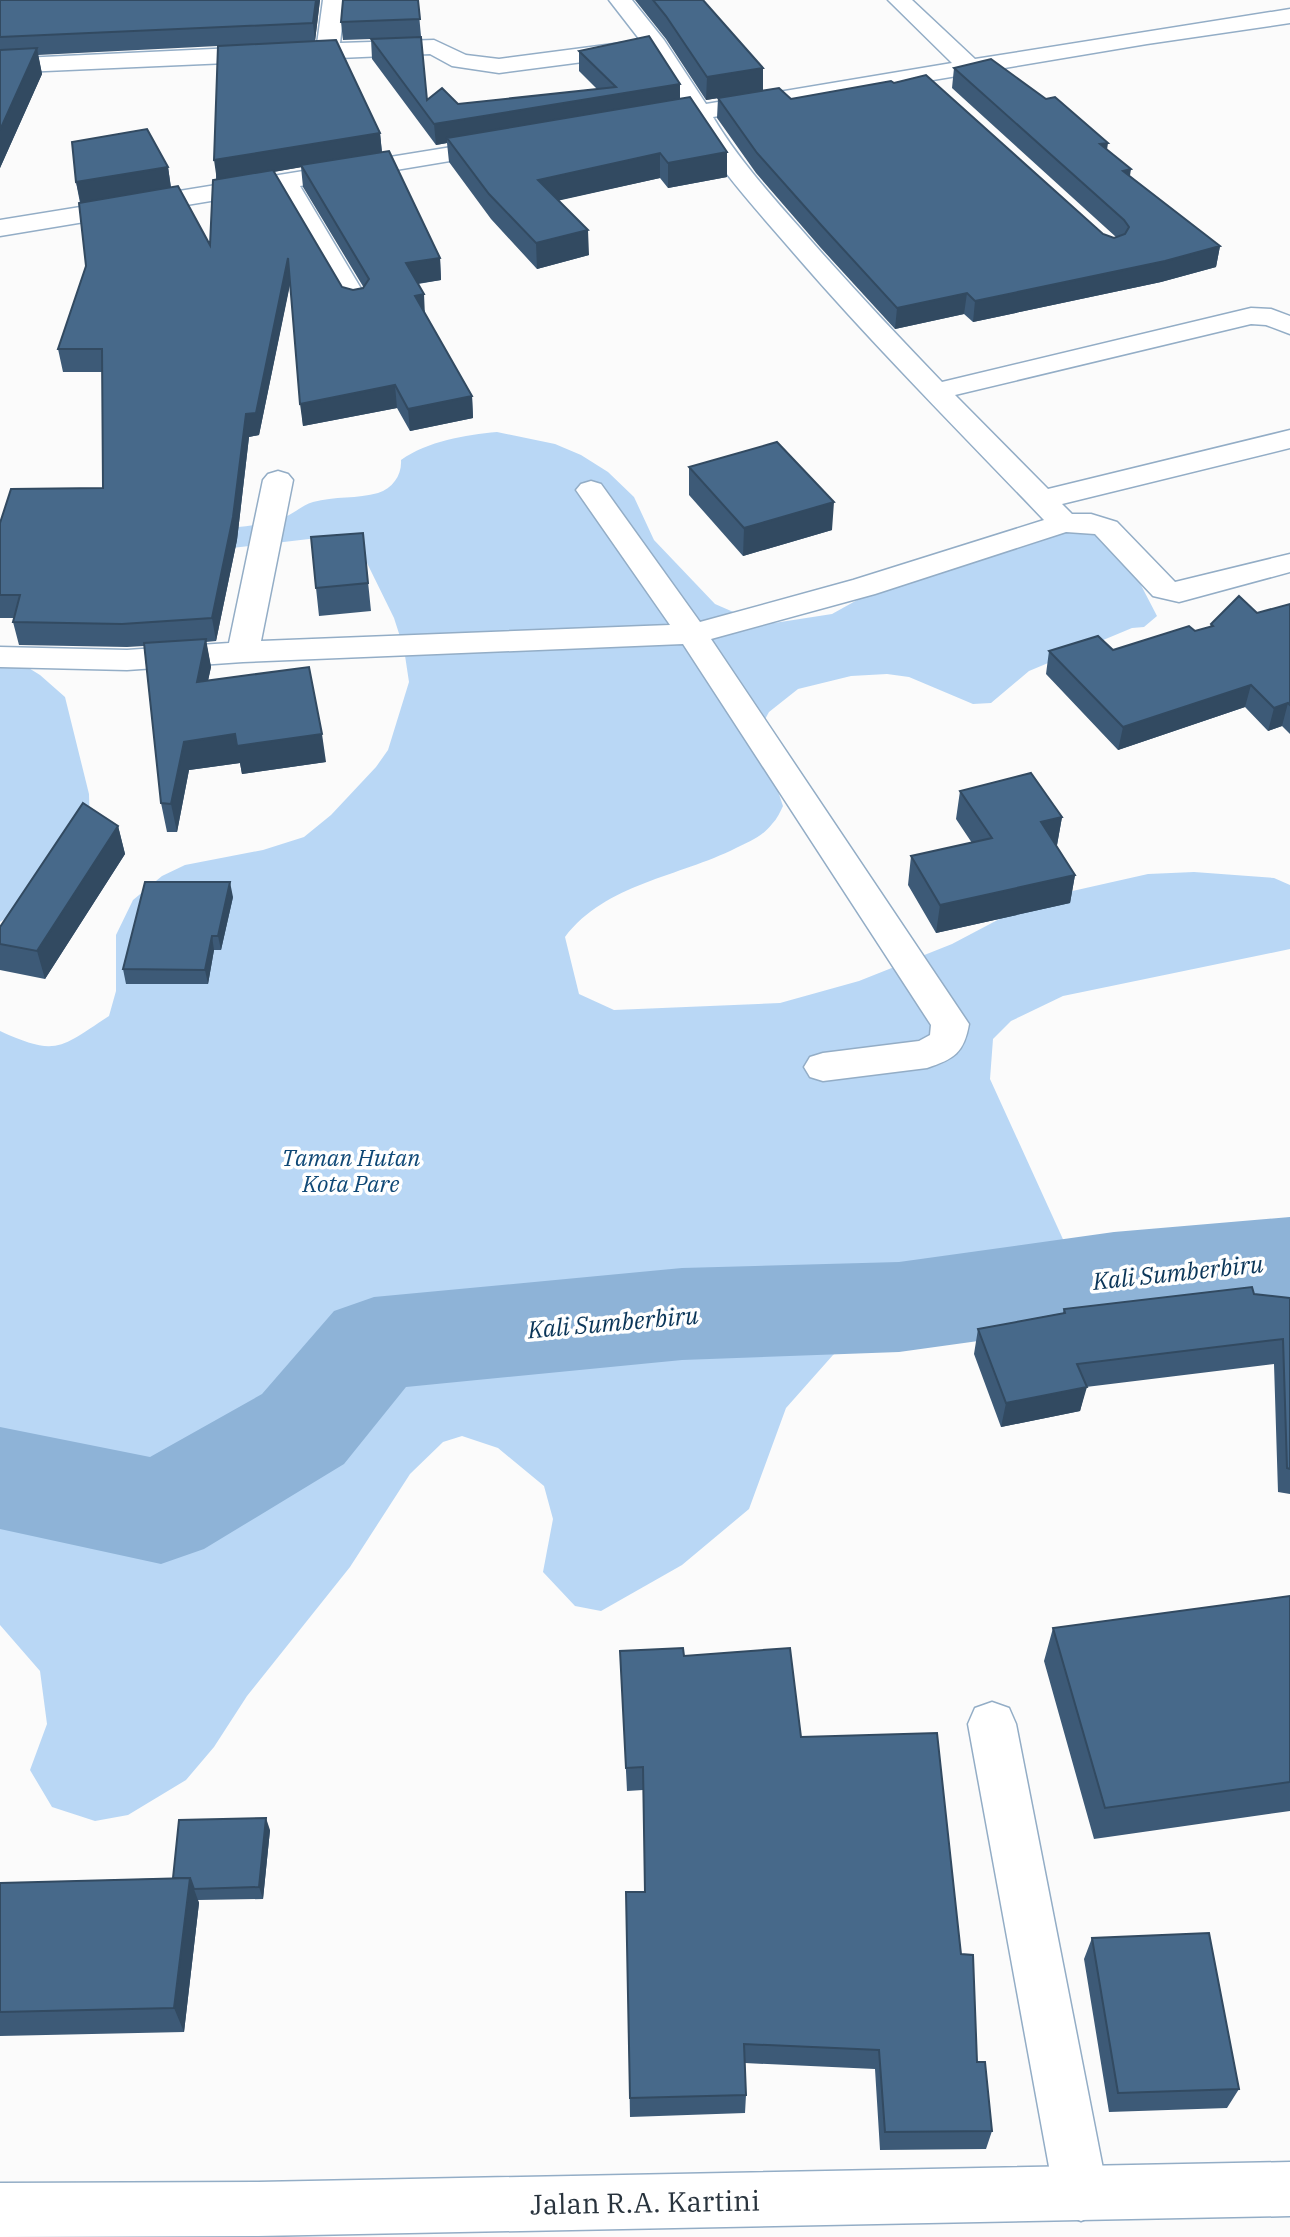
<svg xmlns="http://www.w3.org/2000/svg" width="1290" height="2237" font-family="'IBM Plex Serif',serif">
<rect width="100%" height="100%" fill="#fbfbfb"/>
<path fill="#b9d7f5" d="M 497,432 L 555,444 L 581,455 L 608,472 L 634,497 L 654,540 L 715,604 L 738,614 L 774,623 L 832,614 L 895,579 L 1064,523 L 1115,535 L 1157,616 L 1144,627 L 1132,628 L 1029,671 L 991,703 L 973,704 L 909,677 L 887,674 L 851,676 L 798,689 L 769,712 L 758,732 L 783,806 C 780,812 777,819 772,824 C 763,836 749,842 736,848 C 679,877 606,883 565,937 L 579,994 L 614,1010 L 780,1003 L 859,981 L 952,944 L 1007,915 L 1068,892 L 1148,874 L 1194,872 L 1274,878 L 1290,885 L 1290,949 L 1063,996 L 1011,1021 L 993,1039 L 990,1079 L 1082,1281 L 899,1307 L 833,1355 L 786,1408 L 749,1509 L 682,1565 L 601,1611 L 575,1606 L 543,1572 L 553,1519 L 544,1486 L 498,1448 L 462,1436 L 443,1442 L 410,1474 L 350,1567 L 247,1696 L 214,1747 L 186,1780 L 128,1815 L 95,1821 L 52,1807 L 30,1770 L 47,1724 L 40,1671 L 0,1625 L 0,1031 C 57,1057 60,1048 109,1016 L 116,991 L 116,935 L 133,900 L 162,876 L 185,865 L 263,850 L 304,837 L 331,815 L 376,767 L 388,750 L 409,682 L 404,649 L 394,618 L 367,563 L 356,547 L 326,537 L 223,549 L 215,529 C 239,527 262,526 285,517 C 295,513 302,505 313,502 C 334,496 358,499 378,493 C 393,488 402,475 401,460 C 428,441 465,435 497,432 Z
M 0,657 L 11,657 L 40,675 L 65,697 L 89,794 L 90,830 L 36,898 L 0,922 Z"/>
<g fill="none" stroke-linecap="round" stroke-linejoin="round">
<path fill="#8eb3d7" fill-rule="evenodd" d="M 1290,1217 L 1290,1305 L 1114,1322 L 899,1352 L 682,1360 L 406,1387 L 344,1464 L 204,1549 L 161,1564 L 0,1529 L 0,1427 L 150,1457 L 262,1394 L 334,1311 L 374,1297 L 682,1268 L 899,1262 L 1114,1232 Z"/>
<defs>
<path id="street" d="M 323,0 L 345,0 L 340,43 L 434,40 L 466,55 L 499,59 L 629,42 L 637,44 L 640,49 L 637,54 L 629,56 L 499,73 L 452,66 L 430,54 L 0,73 L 0,59 L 317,44 Z
M 609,0 L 632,0 L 664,40 L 706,104 L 952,63 L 888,0 L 912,0 L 975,59 L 1290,9 L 1290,23 L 1147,44 L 713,117 C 737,157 768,192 799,227 C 845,280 893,331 942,382 L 1251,308 L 1271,309 L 1290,316 L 1290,334 L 1266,325 L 1251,324 L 955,395 L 1048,489 L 1290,430 L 1290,448 L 1062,504 L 1072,514 L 1091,514 L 1117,522 L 1175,582 L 1290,554 L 1290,572 L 1179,602 L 1153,596 L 1095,534 L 1066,532 L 875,594 L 711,639 L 969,1024 C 964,1053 954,1059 927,1068 L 823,1081 L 810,1077 L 804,1067 L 810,1057 L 823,1053 L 919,1041 L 930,1035 L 931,1025 L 683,644 L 243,662 L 127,670 L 0,667 L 0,647 L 127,650 L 229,643 L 263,480 L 268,474 L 278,471 L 288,474 L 293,480 L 261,641 L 670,625 L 576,490 L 581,484 L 591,481 L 601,484 L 700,622 L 853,580 L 1044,520 C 959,431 872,344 792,251 C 756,209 718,169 691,120 L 650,127 L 642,125 L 638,120 L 642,115 L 684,107 L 647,49 Z
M 501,139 L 510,141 L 513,146 L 510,151 L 300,186 L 369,302 L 365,308 L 356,310 L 347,308 L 343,302 L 277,190 L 0,236 L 0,220 Z
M 992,1702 L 1009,1708 L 1016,1724 L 1108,2194 L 1100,2213 L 1081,2221 L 1062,2213 L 1054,2194 L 968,1724 L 975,1708 Z"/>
<path id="secondary" d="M 1290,2162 L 1290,2216 L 258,2236 L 0,2237 L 0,2183 L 258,2182 Z"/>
</defs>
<use href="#street" stroke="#93adc6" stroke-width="3"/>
<use href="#secondary" stroke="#93adc6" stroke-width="3"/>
<use href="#street" fill="#fff" fill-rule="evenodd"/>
<use href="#secondary" fill="#fff" fill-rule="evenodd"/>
</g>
<path fill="#3d5a77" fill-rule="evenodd" d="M 0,0 L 320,0 L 315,41 L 380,133 L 382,152 L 440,258 L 441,280 L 418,284 L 425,314 L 472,396 L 473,418 L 410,431 L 397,408 L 303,426 L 290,283 L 259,435 L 249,437 L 237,540 L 216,641 L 206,642 L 211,667 L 208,680 L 326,762 L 242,774 L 240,763 L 189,770 L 177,832 L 167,832 L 161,803 L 144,646 L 127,647 L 19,645 L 13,622 L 14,618 L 0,618 L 0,523 L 103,488 L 102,372 L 63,372 L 58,349 L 86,266 L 80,203 L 76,182 L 168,167 L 171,187 L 210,245 L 216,180 L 218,46 L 38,55 L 42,74 L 0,168 ZM 301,167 L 303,187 L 364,288 L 353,290 L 342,287 L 274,172 Z
M 635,0 L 703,0 L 763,68 L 763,90 L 791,99 L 1103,234 L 1114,238 L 1116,237 L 952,88 L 954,68 L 1107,150 L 1130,176 L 1220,246 L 1216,267 L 1161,282 L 973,322 L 964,314 L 895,329 L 820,247 L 756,173 L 717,118 L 718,98 L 706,100 L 666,39 Z
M 418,4 L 427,100 L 458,104 L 597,89 L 579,71 L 579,51 L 680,99 L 727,152 L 727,177 L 668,188 L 660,178 L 559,200 L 589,255 L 537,269 L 491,219 L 449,162 L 447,143 L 436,145 L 372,59 L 371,39 L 343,40 L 341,22 Z
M 689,467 L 832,530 L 743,556 L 689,495 Z
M 363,533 L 371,611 L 319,616 L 316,588 Z
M 1290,604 L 1290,734 L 1282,726 L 1268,731 L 1245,707 L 1118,750 L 1046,674 L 1049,651 L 1113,650 L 1195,631 L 1210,627 L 1211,624 L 1257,613 Z
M 960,791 L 1062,817 L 1057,845 L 1056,845 L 1075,875 L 1070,903 L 936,933 L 908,885 L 911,856 L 972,843 L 956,819 Z
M 118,826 L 125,854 L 45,979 L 0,970 L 0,927 Z
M 233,897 L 221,950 L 214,950 L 208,984 L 126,984 L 123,969 Z
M 1254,1294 L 1290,1298 L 1290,1494 L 1278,1492 L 1274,1364 L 1086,1387 L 1080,1411 L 1001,1427 L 974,1354 L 978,1329 L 1063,1313 L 1064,1309 Z
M 1290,1596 L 1290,1811 L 1094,1839 L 1044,1661 L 1053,1628 Z
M 620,1651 L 684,1656 L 801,1737 L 961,1954 L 977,2062 L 992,2131 L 986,2149 L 880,2150 L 875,2069 L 745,2063 L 746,2095 L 745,2113 L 630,2117 L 626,1892 L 645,1892 L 643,1790 L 627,1791 Z
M 270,1830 L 263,1899 L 198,1900 L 199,1903 L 184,2032 L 0,2036 L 0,1883 L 173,1878 Z
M 1092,1938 L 1239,2089 L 1227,2108 L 1109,2112 L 1084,1959 Z"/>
<path fill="#324a61" d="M 316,0 L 320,0 L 315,41 L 313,23 Z
M 37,48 L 42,74 L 0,168 L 0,130 Z
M 763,68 L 763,91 L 706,100 L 707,77 Z
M 680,84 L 680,104 L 447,138 L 447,143 L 436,145 L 434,124 Z
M 380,133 L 382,154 L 217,181 L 214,160 Z
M 1108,143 L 1105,163 L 1100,144 Z
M 727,152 L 727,177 L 668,188 L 668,163 Z
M 660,153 L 660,178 L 539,205 L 538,180 Z
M 168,167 L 171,189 L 81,204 L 76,182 Z
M 1131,169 L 1128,189 L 1123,171 Z
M 588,230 L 589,255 L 537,269 L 536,243 Z
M 1220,246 L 1216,267 L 1161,282 L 973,322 L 975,301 Z
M 288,258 L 291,280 L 259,435 L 249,437 L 237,540 L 216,641 L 212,618 L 246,414 Z
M 440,258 L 441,280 L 408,285 L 406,263 Z
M 967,293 L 964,314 L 895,329 L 897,308 Z
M 424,294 L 425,316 L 415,296 Z
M 395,385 L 397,408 L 303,426 L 300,404 Z
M 472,396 L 473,418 L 410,431 L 408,409 Z
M 834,502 L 832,530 L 743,556 L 744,528 Z
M 206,639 L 211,667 L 202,710 L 197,682 Z
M 1251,685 L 1245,707 L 1118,750 L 1123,727 Z
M 1288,703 L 1282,726 L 1268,731 L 1274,708 Z
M 235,734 L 322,734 L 326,762 L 242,774 L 240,763 L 189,770 L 177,832 L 171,804 L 184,742 Z
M 1062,817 L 1057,845 L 1036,850 L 1041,822 Z
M 118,826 L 125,854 L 45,979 L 37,951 Z
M 1075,875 L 1070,903 L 936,933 L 940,905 Z
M 230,882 L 233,897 L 221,950 L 218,936 Z
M 212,936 L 214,950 L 208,984 L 205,970 Z
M 1087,1387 L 1080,1411 L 1001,1427 L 1006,1403 Z
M 266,1818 L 270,1830 L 263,1899 L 259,1887 Z
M 190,1878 L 199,1903 L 184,2032 L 174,2008 Z"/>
<path fill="#47698a" stroke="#324a61" stroke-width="2" d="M 0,0 L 316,0 L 313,23 L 0,37 Z
M 343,0 L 418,0 L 420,19 L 341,22 Z
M 653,0 L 703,0 L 763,68 L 707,77 L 666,16 Z
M 649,36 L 680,84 L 434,124 L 371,39 L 421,37 L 427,100 L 442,88 L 458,104 L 616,87 L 579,51 Z
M 336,40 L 380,133 L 214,160 L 218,46 Z
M 37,48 L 0,130 L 0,50 Z
M 991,59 L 1046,99 L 1055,97 L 1108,143 L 1100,144 L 1131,169 L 1123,171 L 1220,246 L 1165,261 L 975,301 L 967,293 L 897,308 L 822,226 L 757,153 L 718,98 L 779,88 L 791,99 L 891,81 L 894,83 L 926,75 L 1103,234 L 1114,238 L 1125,234 L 1129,227 L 1124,220 L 954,68 Z
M 690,97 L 727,152 L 668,163 L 660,153 L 538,180 L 588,230 L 536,243 L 489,194 L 447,138 Z
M 147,129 L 168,167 L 76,182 L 72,142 Z
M 389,151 L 440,258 L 406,263 L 424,294 L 415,296 L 472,396 L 408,409 L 395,385 L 300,404 L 288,258 L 256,413 L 246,414 L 233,517 L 212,618 L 122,624 L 13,622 L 20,595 L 0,595 L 0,523 L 11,489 L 103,488 L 102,349 L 58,349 L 86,266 L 79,203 L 178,186 L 210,245 L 213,180 L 273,170 L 342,287 L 353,290 L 363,288 L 369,279 L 301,165 Z
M 777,442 L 834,502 L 744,528 L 689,467 Z
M 363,533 L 368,583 L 316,588 L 311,537 Z
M 1239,596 L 1257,613 L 1290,604 L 1290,705 L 1288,703 L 1274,708 L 1251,685 L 1123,727 L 1049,651 L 1098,636 L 1113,650 L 1189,626 L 1195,631 L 1213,626 L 1211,624 Z
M 206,639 L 197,682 L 309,667 L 322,734 L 237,746 L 235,734 L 184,742 L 171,804 L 161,803 L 144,643 Z
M 1031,773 L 1062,817 L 1041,822 L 1075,875 L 940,905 L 911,856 L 992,838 L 960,791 Z
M 83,803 L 118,826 L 37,951 L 0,944 L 0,927 Z
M 145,882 L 230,882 L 218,936 L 212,936 L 205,970 L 123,969 Z
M 1252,1287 L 1254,1294 L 1290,1298 L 1290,1469 L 1287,1468 L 1283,1339 L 1077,1364 L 1087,1387 L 1006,1403 L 978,1329 L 1065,1313 L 1064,1309 Z
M 1290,1596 L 1290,1782 L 1105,1808 L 1053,1628 Z
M 683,1648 L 684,1656 L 790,1648 L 801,1737 L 937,1733 L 961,1954 L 973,1955 L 977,2062 L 985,2062 L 992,2131 L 885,2132 L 879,2050 L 744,2044 L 746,2095 L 630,2098 L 626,1892 L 645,1892 L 643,1767 L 626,1768 L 620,1651 Z
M 266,1818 L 259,1887 L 194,1889 L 190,1878 L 173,1878 L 179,1820 Z
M 190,1878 L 174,2008 L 0,2012 L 0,1883 Z
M 1209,1933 L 1239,2089 L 1118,2093 L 1092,1938 Z"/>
<g text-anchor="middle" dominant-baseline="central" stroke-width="7" stroke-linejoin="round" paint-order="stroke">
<g font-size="23" font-style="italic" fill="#0f4876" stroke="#fff">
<text x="351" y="1157">Taman Hutan<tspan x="351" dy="26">Kota Pare</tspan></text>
</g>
<g font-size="24" font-style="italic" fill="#0a3558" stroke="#fff">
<text transform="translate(1178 1272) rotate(-6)">Kali Sumberbiru</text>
<text transform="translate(613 1322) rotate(-5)">Kali Sumberbiru</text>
</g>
<g font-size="28" fill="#28333d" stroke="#fff">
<text transform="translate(645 2202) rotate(-1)">Jalan R.A. Kartini</text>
</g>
</g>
</svg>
